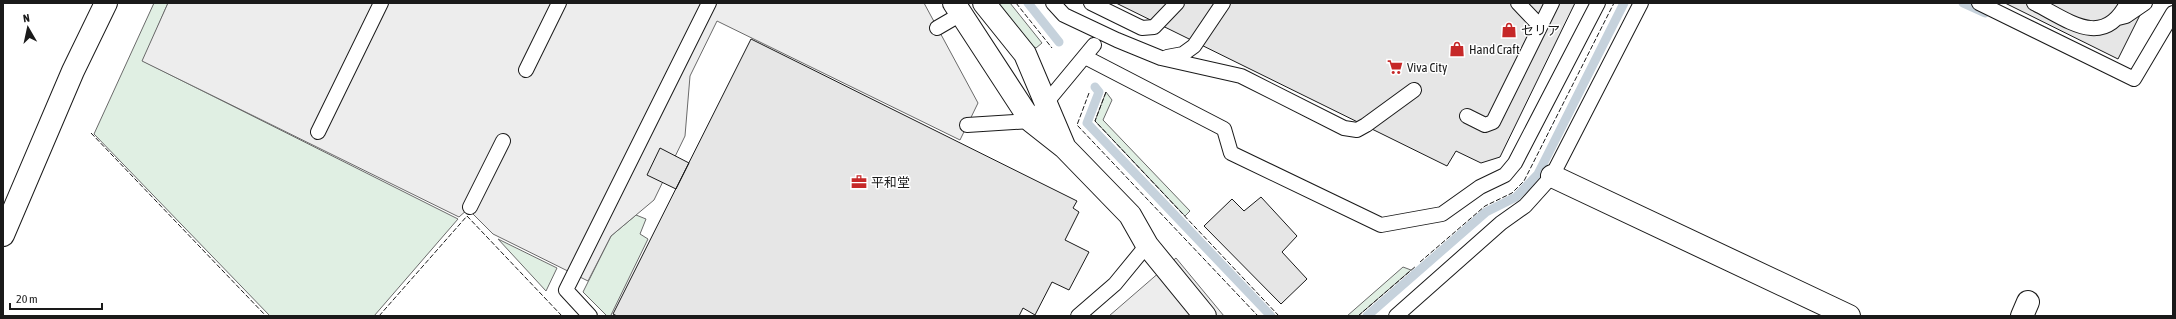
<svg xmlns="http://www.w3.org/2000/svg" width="2176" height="319" font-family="'Asap Condensed','Noto Sans JP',sans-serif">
<rect width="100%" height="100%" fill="#fff"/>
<path fill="#e0efe3" stroke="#6a6a6a" d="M 154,3 L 168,3 L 143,61 L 458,219 L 374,316 L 270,316 L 94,134 Z
M 996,3 L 1010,3 L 1042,43 L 1036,48 L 1030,45 Z
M 1106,92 L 1112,100 L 1103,120 L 1190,211 L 1185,216 L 1095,121 Z
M 636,215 L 646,219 L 640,234 L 648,239 L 611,315 L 613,316 L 607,316 L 583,292 L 611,236 Z
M 498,239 L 557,268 L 546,291 Z
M 1403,267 L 1411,270 L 1358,316 L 1347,316 Z"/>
<path fill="#ededed" stroke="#6a6a6a" d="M 168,3 L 924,3 L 978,103 L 960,140 L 717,21 L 690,76 L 685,136 L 654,200 L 611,236 L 588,281 L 493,234 L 468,209 L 459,217 L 142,61 Z
M 1176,258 L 1224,316 L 1109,316 Z"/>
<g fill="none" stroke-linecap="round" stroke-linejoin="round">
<path stroke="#c6d2dc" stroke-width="9" d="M 1028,3 L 1059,42
M 1963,3 L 1985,13
M 1095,87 L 1099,92 L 1087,123 L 1271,316
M 1367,316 L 1486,212 L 1516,197 L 1538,174 L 1624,3"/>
</g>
<path fill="#e6e6e6" stroke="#1a1a1a" d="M 1116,3 L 1575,3 L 1500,157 L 1481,163 L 1456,151 L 1447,166 Z
M 2005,3 L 2146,3 L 2118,59 Z
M 751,39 L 1077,201 L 1073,208 L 1079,212 L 1065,240 L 1089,252 L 1069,290 L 1052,282 L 1035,315 L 1023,308 L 1019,316 L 617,316 L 613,314 Z
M 660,148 L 689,163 L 676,189 L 647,175 Z
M 1261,197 L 1297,236 L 1282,252 L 1307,279 L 1281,304 L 1204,226 L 1232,199 L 1244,211 Z"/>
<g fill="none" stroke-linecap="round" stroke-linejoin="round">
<defs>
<path id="service" d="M 1053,3 L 1064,15 L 1117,40 L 1161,58 L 1241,76 L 1344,128 L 1357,130 L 1366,125 L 1414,90
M 1091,3 L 1142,28 L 1154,27 L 1177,3
M 1518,3 L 1540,26
M 1979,3 L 2134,79 L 2173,13
M 2034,3 C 2068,20 2103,50 2127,3
M 2118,18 L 2126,16 L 2145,3
M 937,28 L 961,14
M 1085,57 L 1224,129 L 1231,153 L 1381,225 L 1442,214 L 1480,187 L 1505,175 L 1515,163 L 1598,3
M 1167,57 L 1183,54 L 1194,46 L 1223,3
M 526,70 L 559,3
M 1467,116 L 1485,125 L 1493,122 L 1552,3
M 967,125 L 1031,121 L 1094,45
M 318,132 L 381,3
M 470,207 L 503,141
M 590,316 L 566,290 L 709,3
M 1078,316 L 1115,284 L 1147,245
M 1396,316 L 1501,223 L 1525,206 L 1552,176 L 1641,3"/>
<path id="minor" d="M 954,3 L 1031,121 L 1064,147 L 1130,215 L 1147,245 L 1205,316
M 984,3 L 1025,54 L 1064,146
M 1552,176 L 1849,316
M 2022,316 L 2028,302"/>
<path id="tertiary" d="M 3,235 L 73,71 L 106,3"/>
</defs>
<use href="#service" stroke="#1a1a1a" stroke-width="16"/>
<use href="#minor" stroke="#1a1a1a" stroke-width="24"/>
<use href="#tertiary" stroke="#1a1a1a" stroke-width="24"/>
<use href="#service" stroke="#fff" stroke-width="14"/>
<use href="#minor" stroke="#fff" stroke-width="22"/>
<use href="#tertiary" stroke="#fff" stroke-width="22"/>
<path stroke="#1a1a1a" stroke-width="1" stroke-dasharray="5 2" stroke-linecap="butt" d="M 1016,3 L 1052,48
M 1106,92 L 1095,121 L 1279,316
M 1089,93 L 1077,125 L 1258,316
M 91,133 L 266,316
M 1420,262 L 1485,206 L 1512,193 L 1524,181 L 1614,3
M 379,316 L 467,216 L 562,316
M 1358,316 L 1416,266"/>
</g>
<defs>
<symbol id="shop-bare" viewBox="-9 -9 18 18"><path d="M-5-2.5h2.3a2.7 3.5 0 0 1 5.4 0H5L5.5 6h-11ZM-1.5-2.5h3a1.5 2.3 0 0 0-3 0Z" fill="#c62828" stroke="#fff" stroke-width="2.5" paint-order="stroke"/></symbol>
<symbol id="supermarket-bare" viewBox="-9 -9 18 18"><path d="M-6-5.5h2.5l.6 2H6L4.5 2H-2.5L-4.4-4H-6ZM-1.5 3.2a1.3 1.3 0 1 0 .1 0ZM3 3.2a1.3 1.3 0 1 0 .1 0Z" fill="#c62828" stroke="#fff" stroke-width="2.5" paint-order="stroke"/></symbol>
<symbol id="office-bare" viewBox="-9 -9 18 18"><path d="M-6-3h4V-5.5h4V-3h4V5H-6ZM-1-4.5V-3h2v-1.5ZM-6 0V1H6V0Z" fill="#c62828" stroke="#fff" stroke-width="2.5" paint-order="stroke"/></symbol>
</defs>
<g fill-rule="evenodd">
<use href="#shop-bare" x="1498" y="19" width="22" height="22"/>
<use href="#shop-bare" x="1446" y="38" width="22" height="22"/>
<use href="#supermarket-bare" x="1384" y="56" width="22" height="22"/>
<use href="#office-bare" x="848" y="171" width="22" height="22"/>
</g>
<g text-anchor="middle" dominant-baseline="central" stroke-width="3" stroke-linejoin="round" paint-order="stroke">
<g font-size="13" fill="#1a1a1a" stroke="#fff" text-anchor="start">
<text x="1521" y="30">セリア</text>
<text x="1469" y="49">Hand Craft</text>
<text x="1407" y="67">Viva City</text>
<text x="871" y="182">平和堂</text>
</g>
</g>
<rect width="2176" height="319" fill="none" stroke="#1a1a1a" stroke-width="8"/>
<g transform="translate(28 28) rotate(351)" stroke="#ffffff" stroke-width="3" paint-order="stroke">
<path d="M0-3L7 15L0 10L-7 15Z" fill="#1a1a1a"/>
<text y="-6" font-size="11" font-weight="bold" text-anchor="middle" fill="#1a1a1a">N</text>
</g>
<path d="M10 303v6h92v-6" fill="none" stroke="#1a1a1a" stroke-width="2"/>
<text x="16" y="303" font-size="12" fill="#1a1a1a" stroke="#ffffff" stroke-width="3" paint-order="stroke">20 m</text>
</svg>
